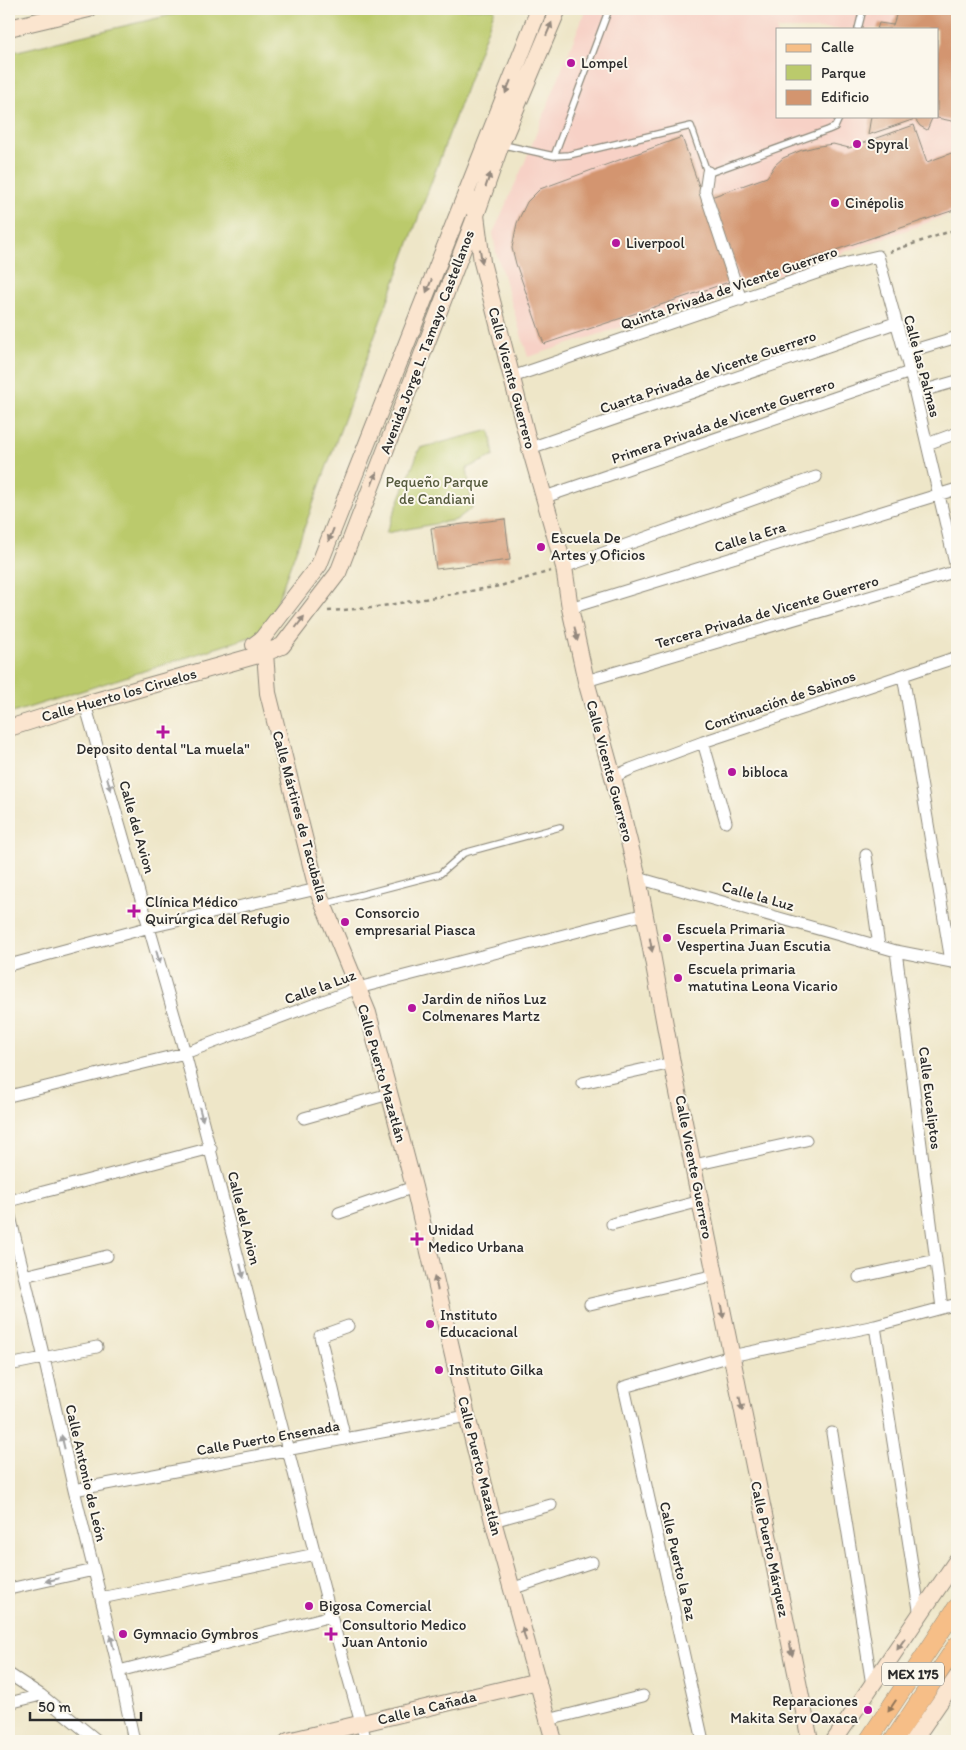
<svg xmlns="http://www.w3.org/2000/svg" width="966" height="1750" font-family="Itim,sans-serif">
<rect width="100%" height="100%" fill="#fbf7ec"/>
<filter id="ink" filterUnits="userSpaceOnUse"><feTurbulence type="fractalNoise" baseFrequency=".02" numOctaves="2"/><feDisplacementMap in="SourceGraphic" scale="10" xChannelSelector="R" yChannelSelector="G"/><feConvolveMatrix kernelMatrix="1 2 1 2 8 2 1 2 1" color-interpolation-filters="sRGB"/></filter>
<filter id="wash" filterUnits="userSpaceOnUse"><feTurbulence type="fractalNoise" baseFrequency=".0096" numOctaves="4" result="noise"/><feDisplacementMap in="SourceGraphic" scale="20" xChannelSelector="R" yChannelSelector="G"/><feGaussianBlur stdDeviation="1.12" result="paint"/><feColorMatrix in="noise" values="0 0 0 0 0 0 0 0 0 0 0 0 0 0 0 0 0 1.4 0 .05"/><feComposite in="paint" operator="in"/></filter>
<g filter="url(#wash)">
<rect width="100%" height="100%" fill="#eee6c8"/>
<path fill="#f7d1c6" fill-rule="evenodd" d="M 586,9 L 957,9 L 957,212 L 734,291 L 528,357 L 496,252 L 493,233 L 524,164 ZM 777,29 L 937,29 L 937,116 L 777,116 Z"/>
<path fill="#bbca6c" stroke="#737a4c" d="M 196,9 L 495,9 L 266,632 L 9,714 L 9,53 Z
M 490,430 L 494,456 L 467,468 L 472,508 L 456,520 L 386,533 L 420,448 Z"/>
<g id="blocks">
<path fill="#d3956f" d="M 898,9 L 957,9 L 957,122 L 937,118 L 937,29 L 877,29 L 879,23 L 893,25 Z
M 871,116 L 933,116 L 927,130 L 920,126 L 915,119 L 868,135 Z
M 914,125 L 927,162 L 957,151 L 957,209 L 741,282 L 711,197 L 767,177 L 775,165 L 783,158 L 802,150 L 819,146 L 833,144 L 849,148 Z
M 682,137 L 732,281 L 544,344 L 516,264 L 512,248 L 517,223 L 527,202 L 540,189 Z
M 505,519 L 510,560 L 436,569 L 431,528 Z"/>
</g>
</g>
<g filter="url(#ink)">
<use href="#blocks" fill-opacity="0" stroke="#8c887a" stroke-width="1"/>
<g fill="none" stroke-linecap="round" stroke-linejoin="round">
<defs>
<path id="lane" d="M 858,29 L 863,9
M 504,145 L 554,156 L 569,155 L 691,126 L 706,169 L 708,172 L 712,172 L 828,130 L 835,127 L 840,116
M 554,156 L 609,9
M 325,904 L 440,874 L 464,853 L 560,827"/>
<path id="street" d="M 708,172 L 705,192 L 741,300
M 904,353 L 957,337
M 512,377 L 843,264 L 878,256 L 910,372 L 957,572
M 915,393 L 957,381
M 927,444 L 957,433
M 530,448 L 895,323
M 545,497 L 910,372
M 564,567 L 816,477
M 570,608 L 957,489
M 903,675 L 951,961
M 586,681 L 957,571
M 85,704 L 185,1053 L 331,1616 L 366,1741
M 703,742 L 726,822
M 613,777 L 631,769 L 703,742 L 957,657
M 866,855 L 879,946
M 638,878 L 896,951 L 957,963
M 896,951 L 942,1308
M 9,965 L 150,927 L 317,889
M 582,1083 L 672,1063
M 9,1096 L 185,1053 L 358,988 L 645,914
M 304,1118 L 389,1094
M 694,1165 L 806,1140
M 9,1201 L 211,1148
M 9,1212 L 44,1358 L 74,1490 L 119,1671 L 134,1741
M 339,1213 L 414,1187
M 612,1224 L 701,1201
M 24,1276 L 107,1256
M 859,1277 L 936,1260
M 590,1304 L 715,1275
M 875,1326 L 920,1616
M 9,1365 L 97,1347
M 832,1433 L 872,1685
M 345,1439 L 320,1336 L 348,1326
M 74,1490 L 467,1416
M 493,1521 L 551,1505
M 9,1589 L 94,1570
M 511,1589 L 592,1562
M 101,1598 L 316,1554
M 119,1671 L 331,1616
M 9,1674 L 41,1695 L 98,1741
M 9,1703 L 41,1695
M 548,1720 L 643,1696
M 703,1741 L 624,1387 L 731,1356 L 875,1326 L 957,1304"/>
<path id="secondary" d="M 9,28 L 89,9
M 466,192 L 476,215 L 482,262 L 530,448 L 564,567 L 570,608 L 586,681 L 613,777 L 638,878 L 672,1063 L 810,1741
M 262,639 L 265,653 L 268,693 L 317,889 L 368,1013 L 414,1187 L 467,1416 L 493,1521 L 554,1741
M 254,645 L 262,639 L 319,565 L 539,9
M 9,728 L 85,704 L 265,653 L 282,646 L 338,573 L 476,215 L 501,144 L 558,9
M 288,1741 L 538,1681
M 834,1741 L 957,1560
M 913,1741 L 957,1677"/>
<path id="primary" d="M 868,1741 L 957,1607
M 893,1741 L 957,1645"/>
</defs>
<use href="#lane" stroke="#8c887a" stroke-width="8"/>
<use href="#street" stroke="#8c887a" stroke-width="13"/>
<use href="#secondary" stroke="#8c887a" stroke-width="18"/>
<use href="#primary" stroke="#8c887a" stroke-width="19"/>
<path stroke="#8c887a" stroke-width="2.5" stroke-dasharray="4 4" stroke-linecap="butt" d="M 889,252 L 957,229
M 328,611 L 371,608 L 500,586 L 551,571"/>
<use href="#lane" stroke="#fff" stroke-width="5.5"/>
<use href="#street" stroke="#fff" stroke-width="11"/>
<use href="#secondary" stroke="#fbe5cf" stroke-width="16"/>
<use href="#primary" stroke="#f6be87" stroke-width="18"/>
</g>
<defs><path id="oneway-solid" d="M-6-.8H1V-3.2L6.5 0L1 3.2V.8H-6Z" transform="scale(1.25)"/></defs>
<g fill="#93887d">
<use href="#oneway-solid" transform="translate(549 29) rotate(-67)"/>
<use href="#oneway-solid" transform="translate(508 87) rotate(112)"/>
<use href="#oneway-solid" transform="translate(488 180) rotate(-71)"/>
<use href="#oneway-solid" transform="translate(481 256) rotate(81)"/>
<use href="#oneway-solid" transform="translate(429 286) rotate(112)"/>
<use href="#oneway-solid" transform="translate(374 479) rotate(-69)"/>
<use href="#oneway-solid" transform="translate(331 535) rotate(112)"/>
<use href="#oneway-solid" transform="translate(300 622) rotate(-53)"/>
<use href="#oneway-solid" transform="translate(576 634) rotate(78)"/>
<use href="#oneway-solid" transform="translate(651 945) rotate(80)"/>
<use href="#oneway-solid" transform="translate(436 1283) rotate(-103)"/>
<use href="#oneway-solid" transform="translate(722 1311) rotate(79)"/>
<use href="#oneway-solid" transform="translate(741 1404) rotate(78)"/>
<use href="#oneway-solid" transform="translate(524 1634) rotate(-106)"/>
<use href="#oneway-solid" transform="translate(901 1644) rotate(125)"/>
<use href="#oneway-solid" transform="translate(791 1649) rotate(78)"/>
</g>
<g fill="#a0a0a0">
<use href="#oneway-solid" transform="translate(109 784) rotate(74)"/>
<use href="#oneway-solid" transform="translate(158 957) rotate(74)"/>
<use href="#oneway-solid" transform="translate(201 1114) rotate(75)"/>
<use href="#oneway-solid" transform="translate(242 1271) rotate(76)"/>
<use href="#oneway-solid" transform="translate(63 1442) rotate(-103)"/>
<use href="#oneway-solid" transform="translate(52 1580) rotate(167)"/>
<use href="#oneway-solid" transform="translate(112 1642) rotate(-104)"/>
</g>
<use fill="#907459" href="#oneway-solid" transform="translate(892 1706) rotate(124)"/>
</g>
<g fill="#b5179e" stroke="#fbf7ec" stroke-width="2">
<circle cx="571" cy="63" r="5"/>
<circle cx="857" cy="144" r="5"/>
<circle cx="835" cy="203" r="5"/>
<circle cx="616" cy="243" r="5"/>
<circle cx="541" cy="547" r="5"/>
<path d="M160.5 724.5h5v5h5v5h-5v5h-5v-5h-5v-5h5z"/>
<circle cx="732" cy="772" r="5"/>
<path d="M131.5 903.5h5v5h5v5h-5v5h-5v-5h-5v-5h5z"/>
<circle cx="345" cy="922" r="5"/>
<circle cx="667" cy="938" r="5"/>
<circle cx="678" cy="978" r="5"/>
<circle cx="412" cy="1008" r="5"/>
<path d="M414.5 1231.5h5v5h5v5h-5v5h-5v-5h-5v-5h5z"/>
<circle cx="430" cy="1324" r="5"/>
<circle cx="439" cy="1370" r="5"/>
<circle cx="309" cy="1606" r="5"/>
<circle cx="123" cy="1634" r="5"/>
<path d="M328.5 1626.5h5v5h5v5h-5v5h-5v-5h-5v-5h5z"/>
<circle cx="868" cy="1710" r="5"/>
</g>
<g text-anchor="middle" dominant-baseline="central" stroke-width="4" stroke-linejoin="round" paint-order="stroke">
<rect fill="#fbf7ec" stroke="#696865" stroke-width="1" x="882" y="1662.5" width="62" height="23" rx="4"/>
<g font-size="14" font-weight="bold" fill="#2b2b2b">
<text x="913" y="1674">MEX 175</text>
</g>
<g font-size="15" fill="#2b2b2b" stroke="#fbf7ec" text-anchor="start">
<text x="581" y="63">Lompel</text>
<text x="867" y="144">Spyral</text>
<text x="845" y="203">Cinépolis</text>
<text x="626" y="243">Liverpool</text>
<text x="551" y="538">Escuela De<tspan x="551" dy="17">Artes y Oficios</tspan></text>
<text x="163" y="749" text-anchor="middle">Deposito dental "La muela"</text>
<text x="742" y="772">bibloca</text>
<text x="145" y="902">Clínica Médico<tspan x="145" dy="17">Quirúrgica del Refugio</tspan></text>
<text x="355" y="913">Consorcio<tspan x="355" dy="17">empresarial Piasca</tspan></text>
<text x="677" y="929">Escuela Primaria<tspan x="677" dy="17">Vespertina Juan Escutia</tspan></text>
<text x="688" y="969">Escuela primaria<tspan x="688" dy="17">matutina Leona Vicario</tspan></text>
<text x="422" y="999">Jardin de niños Luz<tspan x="422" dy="17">Colmenares Martz</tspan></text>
<text x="428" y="1230">Unidad<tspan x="428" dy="17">Medico Urbana</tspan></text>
<text x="440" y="1315">Instituto<tspan x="440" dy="17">Educacional</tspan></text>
<text x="449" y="1370">Instituto Gilka</text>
<text x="319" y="1606">Bigosa Comercial</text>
<text x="342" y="1625">Consultorio Medico<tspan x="342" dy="17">Juan Antonio</tspan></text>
<text x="133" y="1634">Gymnacio Gymbros</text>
<text x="858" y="1701" text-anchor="end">Reparaciones<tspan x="858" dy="17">Makita Serv Oaxaca</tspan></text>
</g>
<g font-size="15" fill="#2b2b2b" stroke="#fbf7ec">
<text transform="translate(729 288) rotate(-19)">Quinta Privada de Vicente Guerrero</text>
<text transform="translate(427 342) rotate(-69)">Avenida Jorge L. Tamayo Castellanos</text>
<text transform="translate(922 366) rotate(75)">Calle las Palmas</text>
<text transform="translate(708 372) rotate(-19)">Cuarta Privada de Vicente Guerrero</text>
<text transform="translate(512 378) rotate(75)">Calle Vicente Guerrero</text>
<text transform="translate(723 421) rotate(-19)">Primera Privada de Vicente Guerrero</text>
<text transform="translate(750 537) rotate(-17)">Calle la Era</text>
<text transform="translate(767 612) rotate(-16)">Tercera Privada de Vicente Guerrero</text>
<text transform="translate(119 695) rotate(-16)">Calle Huerto los Ciruelos</text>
<text transform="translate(780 701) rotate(-19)">Continuación de Sabinos</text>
<text transform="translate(610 771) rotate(75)">Calle Vicente Guerrero</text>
<text transform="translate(300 816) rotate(75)">Calle Mártires de Tacuballa</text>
<text transform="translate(137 827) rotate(74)">Calle del Avion</text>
<text transform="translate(758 896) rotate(16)">Calle la Luz</text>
<text transform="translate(320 987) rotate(-20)">Calle la Luz</text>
<text transform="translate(382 1073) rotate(74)">Calle Puerto Mazatlán</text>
<text transform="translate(930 1098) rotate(83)">Calle Eucaliptos</text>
<text transform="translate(694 1167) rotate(79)">Calle Vicente Guerrero</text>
<text transform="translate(244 1218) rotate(76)">Calle del Avion</text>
<text transform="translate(268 1438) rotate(-10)">Calle Puerto Ensenada</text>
<text transform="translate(480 1466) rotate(76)">Calle Puerto Mazatlán</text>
<text transform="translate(86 1473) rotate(77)">Calle Antonio de León</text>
<text transform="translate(770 1549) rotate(78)">Calle Puerto Márquez</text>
<text transform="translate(678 1561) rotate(77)">Calle Puerto la Paz</text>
<text transform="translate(427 1708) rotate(-14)">Calle la Cañada</text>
</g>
<g font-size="15" fill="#565b3e" stroke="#fbf7ec">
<text x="437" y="482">Pequeño Parque<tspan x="437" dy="17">de Candiani</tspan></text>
</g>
</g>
<rect width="966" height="1750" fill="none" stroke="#fbf7ec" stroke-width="30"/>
<rect x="776" y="28" width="162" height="90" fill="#fbf7ec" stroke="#a8a59f"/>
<rect x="786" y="44" width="25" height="8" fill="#f6be87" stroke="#a8a59f"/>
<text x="821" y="52" font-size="15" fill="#2b2b2b">Calle</text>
<rect x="786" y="65" width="25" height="15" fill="#bbca6c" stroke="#a8a59f"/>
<text x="821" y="78" font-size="15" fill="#2b2b2b">Parque</text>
<rect x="786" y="90" width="25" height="15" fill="#d3956f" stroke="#a8a59f"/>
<text x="821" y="102" font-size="15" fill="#2b2b2b">Edificio</text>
<path d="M30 1712v8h111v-8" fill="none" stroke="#2b2b2b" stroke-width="2.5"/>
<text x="38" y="1712" font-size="15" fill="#2b2b2b" stroke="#fbf7ec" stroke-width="4" paint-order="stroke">50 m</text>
</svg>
